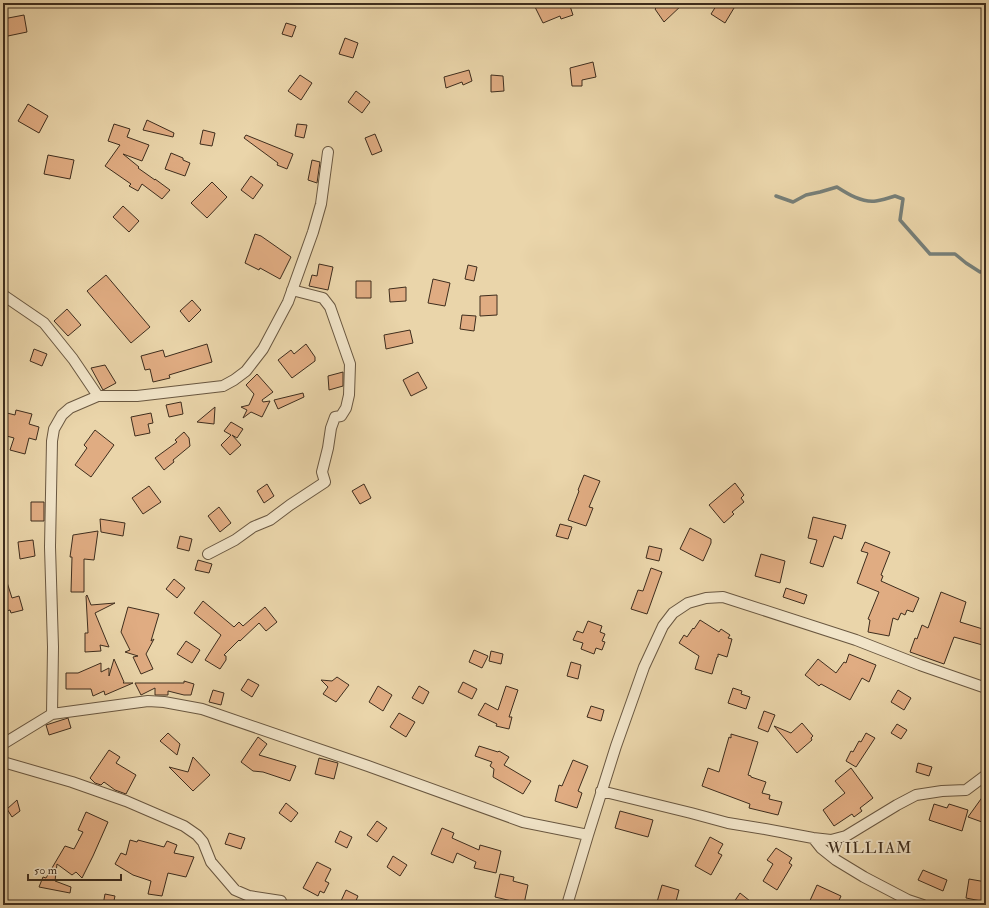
<svg xmlns="http://www.w3.org/2000/svg" width="989" height="908" font-family="'IM FELL Double Pica',serif">
<rect width="100%" height="100%" fill="#ead5aa"/>
<filter id="stains"><feTurbulence type="fractalNoise" baseFrequency=".005" numOctaves="4"/><feColorMatrix values="0 0 0 0 .2 0 0 0 0 .09 0 0 0 0 .02 0 0 0 .5 -.17"/></filter>
<radialGradient id="worn" r=".72"><stop offset=".6" stop-color="#630" stop-opacity="0"/><stop offset="1" stop-color="#630" stop-opacity=".3"/></radialGradient>
<g fill="none" stroke-linecap="round" stroke-linejoin="round">
<path stroke="#777f78" stroke-width="3.5" d="M 776,196 L 793,202 L 806,195 L 820,192 L 837,187 C 848,194 862,203 876,201 C 883,200 889,198 895,196 L 903,199 L 900,220 L 930,254 L 955,254 L 966,263 L 980,272 L 986,270"/>
</g>
<path fill="#e0ac82" stroke="#3e2d1d" d="M 544,3 L 569,3 L 573,15 L 561,19 L 560,16 L 543,23 L 535,7 Z
M 661,3 L 684,3 L 664,22 L 655,9 Z
M 718,3 L 737,3 L 725,23 L 711,14 Z
M 24,15 L 27,32 L 3,37 L 3,19 Z
M 286,23 L 296,26 L 292,37 L 282,34 Z
M 345,38 L 358,43 L 353,58 L 339,54 Z
M 593,62 L 596,77 L 582,80 L 582,86 L 572,86 L 570,68 Z
M 469,70 L 472,81 L 463,85 L 462,82 L 446,88 L 444,77 Z
M 300,75 L 312,83 L 301,100 L 288,91 Z
M 491,75 L 503,76 L 504,91 L 491,92 Z
M 356,91 L 370,102 L 362,113 L 348,102 Z
M 28,104 L 48,116 L 39,133 L 18,121 Z
M 147,120 L 174,133 L 173,137 L 143,130 Z
M 114,124 L 130,129 L 127,137 L 149,145 L 142,161 L 123,154 L 139,167 L 138,168 L 155,180 L 155,179 L 170,190 L 162,199 L 142,184 L 138,191 L 129,186 L 131,184 L 105,166 L 120,145 L 108,141 Z
M 297,124 L 307,125 L 304,138 L 295,136 Z
M 203,130 L 215,133 L 212,146 L 200,144 Z
M 375,134 L 382,151 L 372,155 L 365,138 Z
M 246,135 L 293,154 L 287,169 L 277,165 L 278,163 L 244,138 Z
M 171,153 L 183,158 L 183,160 L 190,163 L 185,176 L 165,169 Z
M 48,155 L 74,160 L 70,179 L 44,174 Z
M 312,160 L 320,162 L 317,183 L 308,180 Z
M 251,176 L 263,185 L 253,199 L 241,190 Z
M 212,182 L 227,197 L 207,218 L 191,203 Z
M 123,206 L 139,221 L 129,232 L 113,217 Z
M 255,234 L 261,236 L 291,257 L 280,279 L 260,268 L 259,270 L 245,263 Z
M 319,264 L 333,267 L 328,290 L 309,286 L 312,275 L 317,276 Z
M 468,265 L 477,267 L 474,281 L 465,279 Z
M 106,275 L 150,327 L 131,343 L 87,291 Z
M 433,279 L 450,283 L 445,306 L 428,303 Z
M 356,281 L 371,281 L 371,298 L 356,298 Z
M 406,287 L 406,301 L 390,302 L 389,289 Z
M 497,295 L 497,315 L 480,316 L 480,296 Z
M 192,300 L 201,310 L 189,322 L 180,311 Z
M 67,309 L 81,325 L 68,336 L 54,321 Z
M 462,315 L 476,316 L 474,331 L 460,329 Z
M 410,330 L 413,343 L 386,349 L 384,335 Z
M 207,344 L 212,362 L 169,375 L 170,378 L 153,382 L 150,369 L 145,370 L 141,356 L 163,350 L 165,357 Z
M 306,344 L 315,357 L 315,361 L 292,378 L 278,360 L 291,350 L 294,354 Z
M 34,349 L 47,354 L 42,366 L 30,361 Z
M 105,365 L 116,383 L 103,390 L 91,368 Z
M 343,372 L 343,386 L 329,390 L 328,376 Z
M 418,372 L 427,388 L 411,396 L 403,380 Z
M 257,374 L 273,392 L 262,400 L 263,402 L 270,401 L 262,417 L 251,412 L 243,418 L 247,410 L 241,407 L 249,405 L 254,394 L 246,385 Z
M 303,393 L 304,397 L 278,409 L 274,400 Z
M 181,402 L 183,414 L 169,417 L 166,405 Z
M 215,407 L 214,424 L 197,422 Z
M 16,410 L 32,414 L 29,424 L 39,427 L 36,440 L 29,438 L 25,454 L 10,450 L 14,438 L 3,435 L 3,412 L 15,415 Z
M 151,413 L 153,423 L 148,424 L 150,433 L 135,436 L 131,417 Z
M 231,422 L 243,429 L 237,438 L 232,435 L 241,445 L 230,455 L 221,445 L 231,435 L 224,431 Z
M 95,430 L 114,445 L 91,477 L 75,465 L 87,448 L 84,445 Z
M 184,432 L 189,438 L 190,446 L 173,460 L 174,462 L 164,470 L 155,458 L 177,442 L 175,440 Z
M 584,475 L 600,481 L 589,507 L 593,508 L 586,526 L 568,520 L 579,491 L 578,490 Z
M 735,483 L 744,495 L 741,498 L 744,502 L 732,512 L 734,514 L 724,523 L 709,505 Z
M 267,484 L 274,496 L 264,503 L 257,491 Z
M 364,484 L 371,498 L 360,504 L 352,491 Z
M 149,486 L 161,502 L 143,514 L 132,498 Z
M 31,502 L 44,502 L 44,521 L 31,521 Z
M 219,507 L 231,523 L 220,532 L 208,516 Z
M 813,517 L 846,525 L 842,539 L 834,536 L 823,567 L 810,563 L 817,540 L 808,538 Z
M 100,519 L 125,523 L 123,536 L 101,532 Z
M 560,524 L 572,527 L 568,539 L 556,536 Z
M 690,528 L 711,539 L 711,543 L 703,561 L 680,549 Z
M 98,531 L 94,560 L 84,559 L 84,592 L 71,592 L 72,557 L 70,557 L 73,535 Z
M 180,536 L 192,539 L 189,551 L 177,548 Z
M 33,540 L 35,556 L 20,559 L 18,542 Z
M 865,542 L 890,552 L 881,575 L 883,576 L 881,581 L 919,598 L 913,612 L 907,610 L 905,615 L 901,613 L 898,620 L 893,618 L 889,636 L 868,632 L 870,620 L 868,619 L 879,592 L 857,583 L 868,553 L 861,551 Z
M 649,546 L 662,549 L 659,561 L 646,558 Z
M 761,554 L 785,561 L 780,583 L 755,576 Z
M 198,560 L 212,564 L 209,573 L 195,570 Z
M 651,568 L 662,572 L 647,614 L 631,609 L 638,590 L 643,591 Z
M 3,576 L 5,576 L 12,598 L 19,596 L 23,610 L 11,613 L 10,610 L 3,612 Z
M 174,579 L 185,588 L 177,598 L 166,589 Z
M 786,588 L 807,595 L 804,604 L 783,597 Z
M 941,592 L 966,602 L 960,622 L 986,630 L 986,646 L 954,637 L 944,664 L 910,652 L 915,638 L 917,639 L 922,625 L 928,628 Z
M 87,595 L 91,605 L 115,603 L 95,613 L 109,647 L 100,645 L 101,651 L 85,652 L 85,633 L 88,633 L 86,596 Z
M 203,601 L 234,627 L 239,622 L 243,626 L 265,607 L 277,622 L 266,631 L 259,623 L 240,641 L 239,640 L 224,655 L 226,656 L 226,660 L 220,669 L 205,660 L 221,635 L 194,613 Z
M 128,607 L 159,614 L 151,641 L 154,639 L 146,654 L 153,669 L 141,674 L 133,657 L 138,656 L 125,652 L 130,650 L 121,632 Z
M 700,620 L 719,632 L 721,629 L 730,635 L 728,638 L 732,639 L 727,657 L 718,654 L 718,657 L 717,657 L 712,674 L 695,669 L 699,656 L 679,643 L 684,635 L 687,637 L 693,628 L 694,629 Z
M 588,621 L 602,626 L 600,632 L 605,634 L 602,641 L 605,642 L 602,650 L 596,648 L 594,654 L 581,649 L 583,643 L 573,640 L 577,631 L 583,633 Z
M 186,641 L 200,650 L 192,663 L 177,654 Z
M 474,650 L 488,656 L 482,668 L 469,662 Z
M 491,651 L 503,654 L 501,664 L 489,661 Z
M 849,654 L 876,665 L 869,682 L 862,678 L 850,700 L 821,684 L 819,686 L 805,675 L 818,659 L 836,673 L 844,662 L 846,663 Z
M 114,659 L 124,682 L 123,683 L 133,683 L 105,695 L 104,691 L 93,696 L 91,689 L 66,689 L 66,673 L 78,673 L 101,663 L 101,672 L 109,668 L 109,676 Z
M 571,662 L 581,665 L 578,679 L 567,676 Z
M 337,677 L 349,685 L 336,702 L 323,694 L 328,687 L 321,680 L 332,681 Z
M 248,679 L 259,685 L 252,697 L 241,690 Z
M 184,681 L 194,684 L 191,695 L 184,695 L 168,691 L 168,695 L 155,695 L 155,688 L 141,695 L 135,683 L 184,683 Z
M 463,682 L 477,689 L 472,699 L 458,692 Z
M 378,686 L 392,695 L 383,711 L 369,702 Z
M 419,686 L 429,692 L 423,704 L 412,698 Z
M 506,686 L 518,690 L 509,717 L 512,717 L 509,729 L 496,726 L 497,724 L 478,715 L 485,703 L 498,710 Z
M 733,688 L 742,691 L 741,694 L 750,697 L 746,709 L 728,703 Z
M 213,690 L 224,693 L 221,705 L 209,702 Z
M 898,690 L 911,698 L 904,710 L 891,702 Z
M 591,706 L 604,710 L 601,721 L 587,717 Z
M 764,711 L 775,715 L 768,732 L 758,728 Z
M 399,713 L 415,722 L 406,737 L 390,727 Z
M 68,718 L 71,728 L 49,735 L 46,725 Z
M 802,723 L 813,736 L 811,738 L 812,740 L 797,753 L 774,726 L 791,733 Z
M 897,724 L 907,730 L 901,739 L 891,733 Z
M 168,733 L 180,744 L 177,755 L 160,741 Z
M 866,733 L 875,738 L 856,767 L 846,761 L 851,751 L 853,752 L 859,741 L 861,742 Z
M 731,734 L 758,742 L 748,775 L 751,776 L 751,777 L 766,782 L 762,793 L 770,795 L 769,799 L 782,802 L 778,815 L 749,808 L 750,804 L 702,786 L 708,768 L 719,772 L 729,737 L 731,738 Z
M 258,737 L 267,744 L 259,755 L 296,766 L 290,781 L 263,772 L 253,771 L 241,762 Z
M 479,746 L 498,752 L 499,751 L 509,757 L 504,765 L 531,781 L 523,794 L 493,777 L 494,769 L 490,766 L 492,762 L 475,756 Z
M 109,750 L 120,757 L 116,763 L 136,775 L 126,794 L 115,790 L 104,782 L 101,785 L 95,783 L 90,778 Z
M 193,757 L 210,775 L 193,791 L 169,767 L 188,772 Z
M 319,758 L 338,763 L 334,779 L 315,774 Z
M 573,760 L 588,766 L 578,791 L 582,793 L 577,808 L 555,801 L 559,785 L 562,786 Z
M 918,763 L 932,767 L 929,776 L 916,772 Z
M 851,768 L 873,798 L 860,808 L 862,811 L 854,817 L 852,814 L 834,826 L 823,810 L 845,793 L 835,781 Z
M 986,792 L 986,810 L 982,822 L 968,817 Z
M 17,800 L 20,811 L 12,817 L 7,809 Z
M 286,803 L 298,813 L 291,822 L 279,813 Z
M 934,804 L 947,808 L 949,804 L 968,810 L 962,831 L 929,820 Z
M 620,811 L 653,820 L 648,837 L 615,828 Z
M 86,812 L 108,822 L 93,856 L 82,878 L 76,872 L 72,875 L 57,864 L 55,881 L 71,887 L 70,893 L 39,887 L 43,877 L 46,878 L 65,846 L 74,849 L 83,832 L 78,830 Z
M 377,821 L 387,828 L 377,842 L 367,835 Z
M 442,828 L 454,833 L 452,838 L 479,850 L 480,845 L 501,851 L 496,873 L 474,868 L 476,862 L 457,853 L 453,863 L 431,854 Z
M 340,831 L 352,837 L 347,848 L 335,842 Z
M 229,833 L 245,838 L 241,849 L 225,844 Z
M 710,837 L 723,844 L 718,853 L 722,855 L 711,875 L 695,866 Z
M 130,840 L 137,842 L 138,840 L 164,847 L 167,841 L 177,845 L 174,853 L 194,857 L 186,877 L 168,873 L 162,896 L 148,894 L 151,881 L 133,875 L 115,864 L 121,853 L 126,855 Z
M 776,848 L 792,858 L 789,863 L 792,865 L 777,890 L 763,881 L 773,864 L 767,860 Z
M 393,856 L 407,865 L 400,876 L 387,867 Z
M 317,862 L 331,869 L 325,881 L 329,883 L 324,893 L 320,891 L 318,896 L 303,888 Z
M 923,870 L 947,880 L 943,891 L 918,880 Z
M 500,874 L 514,877 L 513,881 L 528,885 L 524,904 L 495,897 Z
M 969,879 L 986,882 L 986,902 L 966,898 Z
M 662,885 L 679,890 L 675,905 L 668,905 L 657,902 Z
M 817,885 L 841,896 L 837,905 L 808,905 Z
M 346,890 L 358,896 L 354,905 L 351,905 L 341,901 Z
M 740,893 L 755,905 L 732,905 Z
M 105,894 L 115,896 L 113,905 L 103,905 Z"/>
<g fill="none" stroke-linecap="round" stroke-linejoin="round">
<defs>
<path id="minor" d="M 3,295 L 44,323 L 73,359 L 98,396
M 208,554 L 235,540 L 253,527 L 270,520 L 290,505 L 325,482 L 322,472 L 328,448 L 331,428 L 335,417 L 341,416 L 346,408 L 349,395 L 350,364 L 330,307 L 323,298 L 292,290
M 52,714 L 53,647 L 50,547 L 52,441 L 54,429 L 62,415 L 70,408 L 98,396 L 137,396 L 223,386 L 234,380 L 246,371 L 263,349 L 288,302 L 313,232 L 321,204 L 328,152
M 3,744 L 52,714 L 148,701 L 164,702 L 202,709 L 368,766 L 523,822 L 588,835
M 3,762 L 72,782 L 126,801 L 184,826 L 197,835 L 203,842 L 211,862 L 235,890 L 249,896 L 281,901
M 601,791 L 691,813 L 728,823 L 765,829 L 813,838 L 831,840 L 846,836 L 897,805 L 916,795 L 942,791 L 966,790 L 986,775
M 813,838 L 821,848 L 836,860 L 864,877 L 908,900 L 923,905
M 567,905 L 588,835 L 616,746 L 644,667 L 663,626 L 673,613 L 688,603 L 706,598 L 723,597 L 856,640 L 920,665 L 986,688"/>
</defs>
<use href="#minor" stroke="#695740" stroke-width="12"/>
<use href="#minor" stroke="#f1e4c8" stroke-width="10"/>
</g>
<g text-anchor="middle" dominant-baseline="central" stroke-width="4" stroke-linejoin="round" paint-order="stroke">
<g font-size="16" letter-spacing="1" fill="#3e2d1d" stroke="#f1e4c8">
<text x="870" y="848">WILLIAM</text>
</g>
</g>
<rect width="989" height="908" fill="none" stroke="#ead5aa" stroke-width="16"/>
<rect x="4" y="4" width="981" height="900" fill="none" stroke="#3e2d1d" stroke-width="2"/>
<rect x="8" y="8" width="973" height="892" fill="none" stroke="#3e2d1d"/>
<path d="M28 874v6h93v-6" fill="none" stroke="#3e2d1d" stroke-width="2"/>
<text x="34" y="874" font-size="12" fill="#3e2d1d" stroke="#f1e4c8" stroke-width="3" paint-order="stroke">50 m</text>
<rect width="100%" height="100%" filter="url(#stains)"/>
<rect width="100%" height="100%" fill="url(#worn)"/>
</svg>
